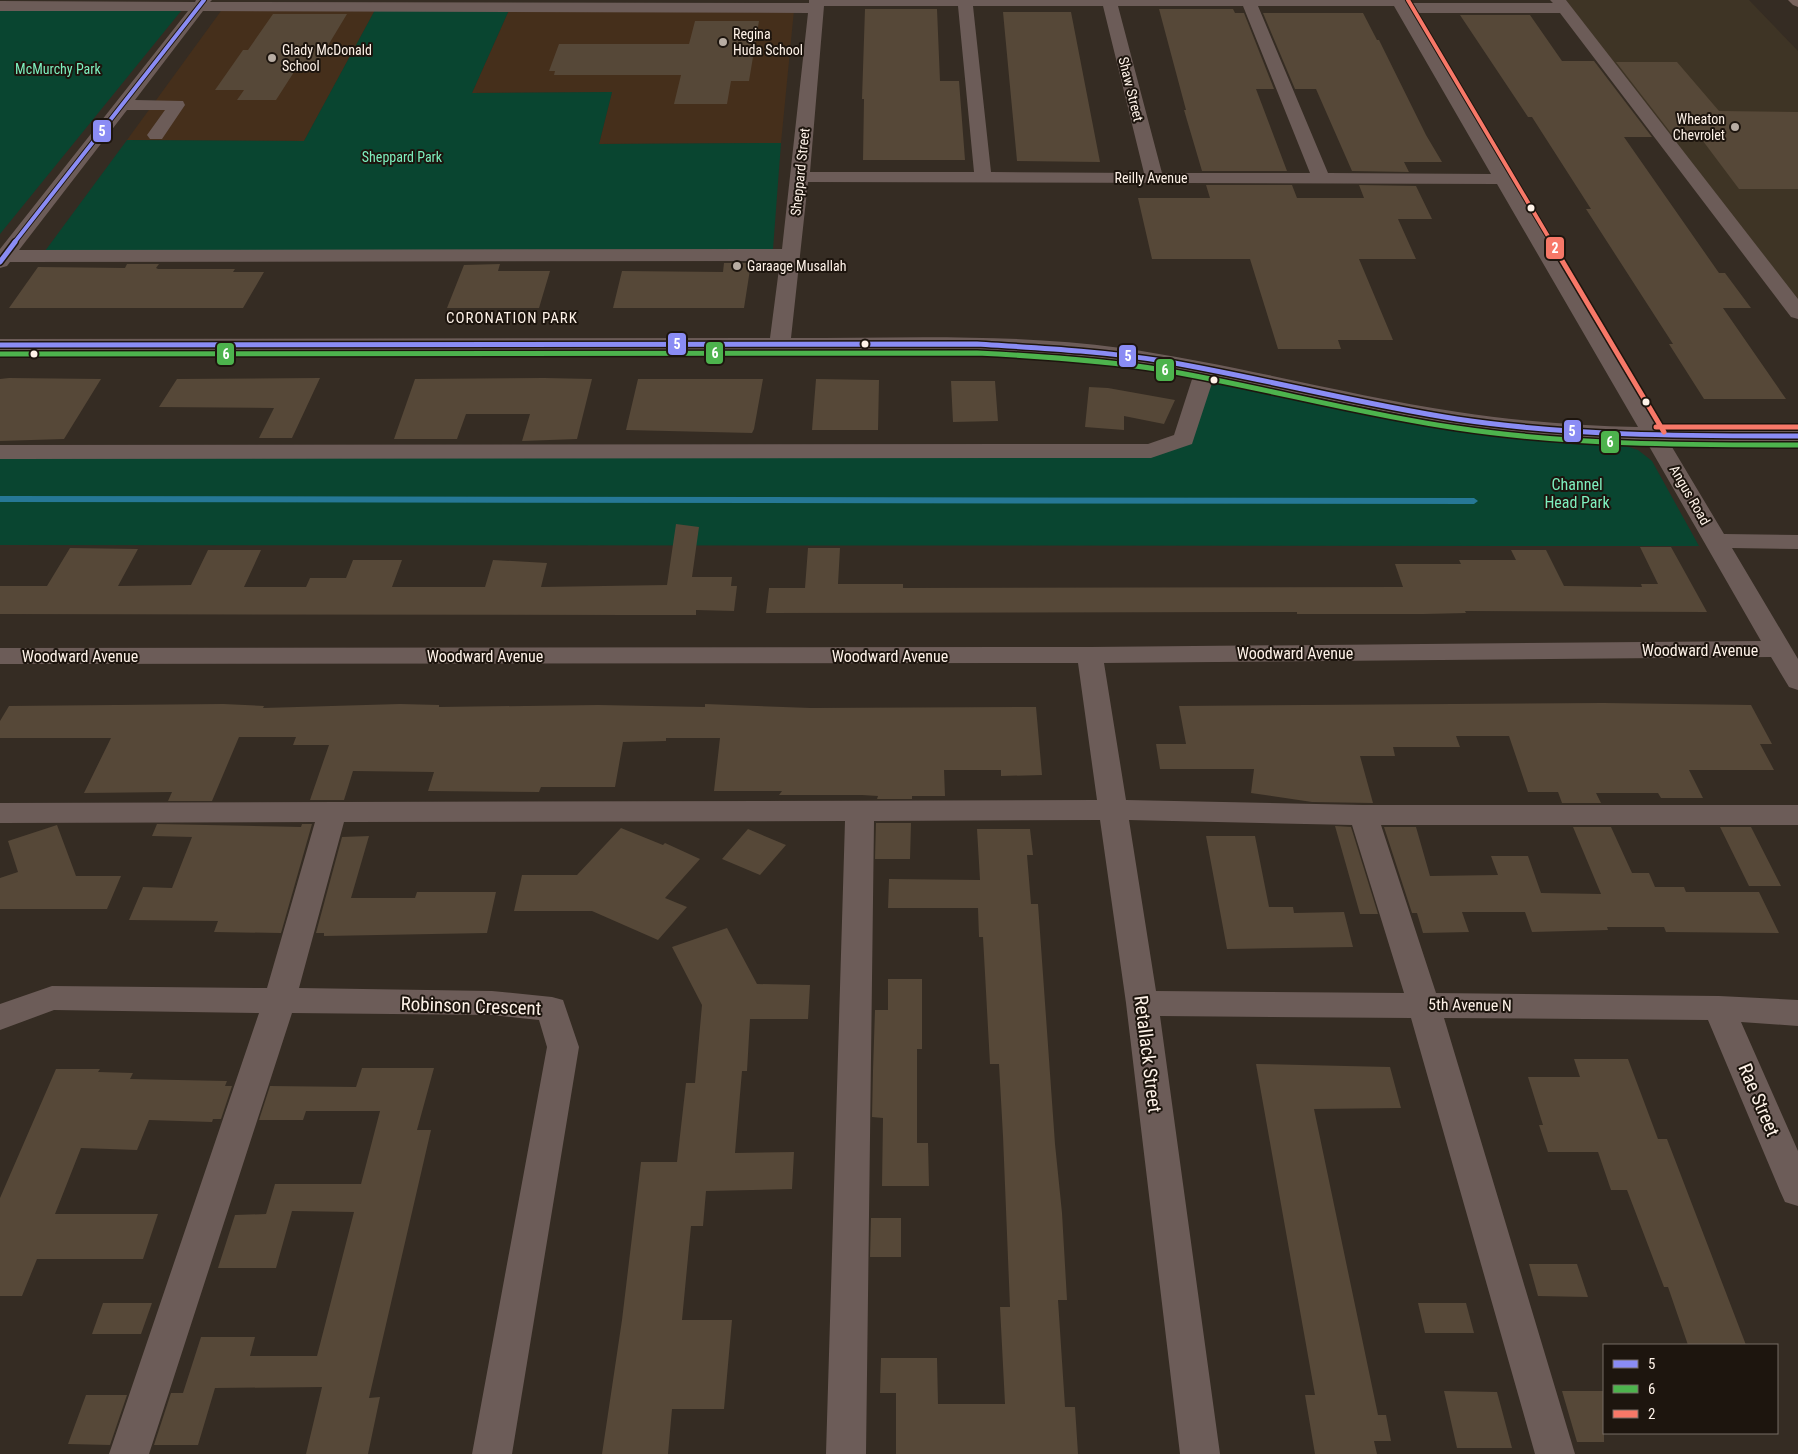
<svg xmlns="http://www.w3.org/2000/svg" width="1798" height="1454" font-family="'Roboto Condensed',sans-serif">
<rect width="100%" height="100%" fill="#352c23"/>
<path fill="#3e3425" d="M 1566,0 L 1749,0 L 1798,51 L 1798,306 Z"/>
<path fill="#452f1b" d="M 375,10 L 304,141 L 127,140 L 221,11 Z
M 509,10 L 794,10 L 781,143 L 599,144 L 612,92 L 472,93 Z"/>
<path fill="#094530" d="M 375,10 L 509,10 L 472,93 L 612,92 L 599,144 L 781,143 L 773,249 L 45,251 L 127,140 L 304,141 Z
M 0,11 L 181,11 L 0,234 Z
M 1203,375 L 1308,402 L 1427,425 L 1536,438 L 1619,444 L 1638,450 L 1652,461 L 1699,546 L 0,545 L 0,452 L 1151,451 L 1184,439 Z"/>
<g fill="none" stroke-linecap="round" stroke-linejoin="round">
<path fill="#267896" fill-rule="evenodd" d="M 0,496 L 1474,498 L 1478,501 L 1474,504 L 0,502 Z"/>
</g>
<path fill="#564838" d="M 865,9 L 937,9 L 940,81 L 959,81 L 965,160 L 863,160 L 864,99 L 862,99 Z
M 1159,9 L 1233,9 L 1235,13 L 1244,13 L 1274,89 L 1256,89 L 1287,171 L 1202,171 L 1184,110 L 1186,110 Z
M 1003,12 L 1071,12 L 1100,162 L 1017,161 Z
M 1263,13 L 1363,13 L 1377,40 L 1379,40 L 1426,135 L 1442,162 L 1404,162 L 1409,172 L 1352,171 L 1316,89 L 1295,89 Z
M 273,14 L 347,14 L 312,72 L 294,72 L 276,100 L 237,100 L 244,90 L 215,90 L 243,50 L 248,50 Z
M 1460,15 L 1530,15 L 1562,61 L 1594,61 L 1652,137 L 1624,137 L 1719,273 L 1725,273 L 1751,308 L 1723,308 L 1786,399 L 1704,399 L 1669,344 L 1673,344 L 1586,209 L 1591,209 L 1532,117 L 1528,117 Z
M 695,21 L 759,21 L 749,81 L 731,81 L 727,104 L 674,104 L 681,75 L 554,75 L 555,71 L 549,71 L 559,44 L 689,44 Z
M 1616,62 L 1677,62 L 1719,111 L 1798,112 L 1798,189 L 1739,189 L 1700,137 L 1674,137 Z
M 1206,185 L 1292,185 L 1297,198 L 1364,198 L 1359,185 L 1416,186 L 1432,219 L 1398,219 L 1416,259 L 1359,259 L 1393,340 L 1338,340 L 1341,349 L 1278,349 L 1250,259 L 1152,259 L 1138,198 L 1210,198 Z
M 724,263 L 751,263 L 744,308 L 613,308 L 622,271 L 723,272 Z
M 127,264 L 159,264 L 156,268 L 158,269 L 235,269 L 233,272 L 264,272 L 243,308 L 9,308 L 38,267 L 125,268 Z
M 500,264 L 498,271 L 550,271 L 539,308 L 447,308 L 464,265 Z
M 9,378 L 101,379 L 64,439 L 0,441 L 0,379 Z
M 320,378 L 292,438 L 259,438 L 274,408 L 159,407 L 177,379 Z
M 415,379 L 544,378 L 592,379 L 577,439 L 522,441 L 530,414 L 466,414 L 457,439 L 394,439 Z
M 638,379 L 763,379 L 754,429 L 752,433 L 626,430 Z
M 816,379 L 879,380 L 878,430 L 812,430 Z
M 951,381 L 995,381 L 998,421 L 953,422 Z
M 1089,387 L 1108,388 L 1175,400 L 1164,424 L 1124,416 L 1124,430 L 1085,427 Z
M 676,524 L 699,527 L 692,577 L 732,577 L 731,586 L 737,586 L 734,611 L 696,610 L 696,615 L 632,615 L 0,614 L 0,586 L 47,586 L 70,548 L 138,549 L 118,586 L 191,585 L 208,550 L 261,550 L 244,587 L 306,587 L 310,578 L 346,578 L 353,560 L 402,560 L 392,587 L 485,587 L 493,560 L 547,563 L 541,587 L 667,585 Z
M 1640,547 L 1671,547 L 1707,612 L 1465,611 L 1466,613 L 1424,614 L 1297,614 L 1297,612 L 766,613 L 769,588 L 805,588 L 808,548 L 840,548 L 838,584 L 903,584 L 903,588 L 1403,587 L 1395,564 L 1461,564 L 1459,560 L 1516,560 L 1511,550 L 1546,550 L 1564,586 L 1642,587 L 1641,584 L 1658,584 Z
M 1603,703 L 1751,705 L 1772,744 L 1760,744 L 1774,770 L 1689,770 L 1703,798 L 1661,798 L 1658,793 L 1596,793 L 1601,803 L 1562,803 L 1558,792 L 1528,792 L 1509,736 L 1456,736 L 1460,747 L 1393,747 L 1395,756 L 1360,756 L 1373,803 L 1312,802 L 1251,793 L 1254,769 L 1160,769 L 1156,744 L 1186,744 L 1179,706 Z
M 223,704 L 264,706 L 263,708 L 400,704 L 439,705 L 439,707 L 598,705 L 705,707 L 705,704 L 811,708 L 1036,707 L 1042,775 L 1001,776 L 1001,770 L 944,770 L 945,796 L 912,796 L 912,799 L 877,799 L 878,796 L 862,795 L 779,795 L 782,791 L 714,791 L 720,738 L 666,738 L 666,741 L 623,742 L 615,787 L 541,787 L 539,792 L 428,791 L 434,772 L 353,771 L 344,800 L 310,800 L 329,745 L 293,745 L 296,737 L 239,737 L 212,801 L 168,801 L 172,792 L 84,793 L 111,738 L 0,738 L 0,721 L 9,706 Z
M 876,823 L 911,823 L 910,859 L 875,859 Z
M 157,824 L 301,827 L 302,824 L 312,824 L 281,933 L 214,932 L 218,921 L 129,920 L 143,887 L 172,888 L 192,837 L 152,836 Z
M 57,825 L 76,876 L 121,876 L 107,909 L 0,909 L 0,878 L 18,872 L 8,841 Z
M 1335,826 L 1351,827 L 1378,914 L 1360,914 Z
M 1384,827 L 1416,827 L 1430,876 L 1498,875 L 1491,856 L 1528,856 L 1541,893 L 1601,894 L 1573,827 L 1611,827 L 1632,873 L 1649,873 L 1655,887 L 1684,887 L 1686,892 L 1759,892 L 1779,933 L 1666,932 L 1664,927 L 1607,927 L 1608,930 L 1532,932 L 1525,912 L 1462,912 L 1469,932 L 1423,933 L 1417,913 L 1412,913 Z
M 1720,827 L 1751,827 L 1781,886 L 1749,886 Z
M 621,828 L 663,845 L 665,843 L 700,859 L 665,898 L 687,907 L 658,940 L 592,911 L 514,911 L 522,875 L 577,875 Z
M 748,829 L 786,845 L 760,875 L 722,859 Z
M 977,829 L 1030,829 L 1033,855 L 1027,855 L 1031,904 L 1038,904 L 1055,1144 L 1062,1213 L 1067,1300 L 1058,1300 L 1065,1407 L 1075,1407 L 1078,1454 L 896,1454 L 896,1393 L 880,1393 L 881,1358 L 937,1358 L 938,1404 L 1005,1404 L 1000,1307 L 1010,1307 L 1003,1136 L 999,1064 L 990,1064 L 983,937 L 979,937 L 978,908 L 888,908 L 889,879 L 980,880 Z
M 369,836 L 351,898 L 415,898 L 417,892 L 496,892 L 487,933 L 324,936 L 324,933 L 316,933 L 342,837 Z
M 1206,836 L 1255,836 L 1269,907 L 1293,907 L 1294,913 L 1344,912 L 1353,947 L 1227,949 Z
M 727,928 L 757,984 L 810,985 L 808,1019 L 750,1019 L 747,1071 L 742,1071 L 735,1153 L 794,1152 L 792,1189 L 706,1191 L 703,1226 L 691,1226 L 682,1320 L 732,1320 L 724,1409 L 672,1409 L 668,1454 L 602,1454 L 622,1320 L 641,1162 L 677,1162 L 686,1083 L 695,1083 L 702,1005 L 672,947 Z
M 888,979 L 922,979 L 922,1049 L 917,1049 L 917,1143 L 928,1143 L 929,1186 L 882,1186 L 883,1118 L 872,1117 L 873,1071 L 875,1010 L 888,1010 Z
M 1574,1059 L 1628,1059 L 1658,1139 L 1667,1139 L 1746,1345 L 1688,1345 L 1668,1287 L 1664,1287 L 1627,1190 L 1611,1190 L 1598,1152 L 1548,1152 L 1539,1125 L 1543,1125 L 1528,1077 L 1580,1077 Z
M 1256,1064 L 1390,1067 L 1401,1108 L 1314,1109 L 1378,1415 L 1386,1415 L 1391,1441 L 1374,1441 L 1377,1454 L 1315,1454 L 1305,1395 L 1315,1395 Z
M 362,1068 L 434,1068 L 417,1130 L 431,1130 L 369,1398 L 380,1397 L 368,1454 L 306,1454 L 322,1387 L 215,1388 L 198,1445 L 154,1445 L 171,1393 L 183,1393 L 201,1337 L 255,1337 L 250,1356 L 317,1356 L 354,1212 L 292,1211 L 276,1268 L 218,1268 L 235,1215 L 266,1214 L 275,1184 L 361,1184 L 380,1111 L 306,1111 L 303,1120 L 259,1120 L 270,1086 L 356,1087 Z
M 56,1069 L 100,1069 L 98,1072 L 133,1073 L 130,1079 L 227,1081 L 225,1086 L 232,1086 L 221,1119 L 213,1119 L 212,1122 L 149,1120 L 137,1150 L 81,1148 L 55,1214 L 158,1214 L 143,1259 L 37,1259 L 22,1296 L 0,1296 L 0,1198 Z
M 871,1218 L 901,1218 L 901,1257 L 870,1257 Z
M 1529,1264 L 1577,1264 L 1588,1297 L 1538,1296 Z
M 103,1303 L 152,1303 L 141,1334 L 92,1334 Z
M 1418,1303 L 1466,1303 L 1474,1333 L 1425,1333 Z
M 1444,1391 L 1497,1392 L 1512,1448 L 1457,1448 Z
M 1562,1391 L 1604,1391 L 1604,1442 L 1577,1442 Z
M 86,1395 L 127,1395 L 110,1445 L 68,1444 Z"/>
<g fill="none" stroke-linecap="round" stroke-linejoin="round">
<path fill="#6c5c58" fill-rule="evenodd" d="M 196,0 L 212,0 L 210,2 L 809,3 L 809,0 L 1406,0 L 1408,3 L 1553,3 L 1550,0 L 1566,0 L 1798,299 L 1798,319 L 1791,317 L 1560,13 L 1413,13 L 1661,428 L 1798,429 L 1798,443 L 1669,442 L 1724,534 L 1798,535 L 1798,549 L 1732,548 L 1798,659 L 1798,690 L 1789,687 L 1771,657 L 1104,663 L 1126,800 L 1363,805 L 1798,805 L 1798,825 L 1381,825 L 1436,993 L 1719,996 L 1798,1000 L 1798,1026 L 1741,1022 L 1798,1151 L 1798,1206 L 1785,1202 L 1780,1191 L 1708,1020 L 1444,1018 L 1575,1454 L 1535,1454 L 1411,1018 L 1160,1016 L 1220,1454 L 1180,1454 L 1126,1003 L 1100,820 L 874,821 L 866,1454 L 826,1454 L 845,821 L 344,822 L 299,988 L 492,991 L 552,997 L 563,1000 L 579,1047 L 512,1454 L 472,1454 L 547,1047 L 539,1020 L 492,1015 L 292,1013 L 149,1454 L 109,1454 L 259,1013 L 54,1010 L 0,1030 L 0,1004 L 52,986 L 267,988 L 315,822 L 0,823 L 0,803 L 1097,800 L 1078,663 L 0,664 L 0,648 L 1090,647 L 1761,641 L 1646,441 L 1542,436 L 1458,426 L 1214,377 L 1192,444 L 1151,458 L 0,459 L 0,445 L 1148,444 L 1174,435 L 1194,373 C 1122,360 1050,355 977,350 L 0,351 L 0,339 L 770,338 L 780,261 L 10,262 L 7,266 L 0,268 L 0,249 L 188,11 L 0,11 L 0,1 L 195,2 ZM 824,6 L 958,6 L 974,172 L 810,172 ZM 973,6 L 1103,6 L 1144,173 L 991,172 ZM 1118,6 L 1243,6 L 1310,173 L 1162,173 ZM 1258,6 L 1394,6 L 1491,174 L 1328,173 ZM 203,11 L 808,13 L 782,249 L 19,250 L 127,110 L 165,110 L 147,135 L 150,139 L 162,139 L 185,105 L 183,101 L 135,100 ZM 808,182 L 1497,184 L 1638,427 C 1578,426 1518,421 1458,412 C 1345,395 1235,364 1121,348 C 1012,333 901,338 791,338 ZM 1129,820 L 1352,825 L 1404,993 L 1156,991 Z"/>
<path fill="#78635d" fill-rule="evenodd" d="M 1788,0 L 1798,0 L 1798,7 L 1793,5 Z"/>
<defs>
<path id="bus-1-far1" d="M 14,243 L 204,0"/>
<path id="bus-1" d="M 0,262 L 15,242
M 0,345 L 977,344 C 1040,348 1101,351 1163,361 C 1262,378 1359,404 1457,419 C 1570,436 1684,436 1798,436"/>
<path id="bus-2" d="M 0,354 L 977,353 C 1039,356 1102,360 1163,370 C 1262,387 1359,414 1457,428 C 1570,445 1684,445 1798,445"/>
<path id="bus-3-far1" d="M 1408,0 L 1552,243"/>
<path id="bus-3" d="M 1551,242 L 1664,432
M 1656,427 L 1798,427"/>
</defs>
<use href="#bus-1-far1" stroke="#1d150e" stroke-width="6"/>
<use href="#bus-1" stroke="#1d150e" stroke-width="8"/>
<use href="#bus-2" stroke="#1d150e" stroke-width="8"/>
<use href="#bus-3-far1" stroke="#1d150e" stroke-width="6"/>
<use href="#bus-3" stroke="#1d150e" stroke-width="8"/>
<use href="#bus-1-far1" stroke="#8a8cf4" stroke-width="4"/>
<use href="#bus-1" stroke="#8a8cf4" stroke-width="5"/>
<use href="#bus-2" stroke="#4db34d" stroke-width="5"/>
<use href="#bus-3-far1" stroke="#f77868" stroke-width="4"/>
<use href="#bus-3" stroke="#f77868" stroke-width="5"/>
</g>
<g fill="#b8ada3" stroke="#1d150e" stroke-width="2">
<circle cx="723" cy="42" r="5"/>
<circle cx="272" cy="58" r="5"/>
<circle cx="1735" cy="127" r="5"/>
<circle cx="737" cy="266" r="5"/>
</g>
<g fill="#fef2e8" stroke="#1d150e" stroke-width="2">
<circle cx="1531" cy="208" r="4.5"/>
<circle cx="865" cy="344" r="4.5"/>
<circle cx="34" cy="354" r="4.5"/>
<circle cx="1214" cy="380" r="4.5"/>
<circle cx="1646" cy="402" r="4.5"/>
</g>
<g text-anchor="middle" dominant-baseline="central" stroke-width="4" stroke-linejoin="round" paint-order="stroke">
<g font-size="14" fill="#fef2e8" stroke="#1d150e" text-anchor="start">
<text x="733" y="34">Regina<tspan x="733" dy="16">Huda School</tspan></text>
<text x="282" y="50">Glady McDonald<tspan x="282" dy="16">School</tspan></text>
<text x="1725" y="119" text-anchor="end">Wheaton<tspan x="1725" dy="16">Chevrolet</tspan></text>
<text x="747" y="266">Garaage Musallah</text>
</g>
<g font-size="14" fill="#7ef0bf" stroke="#1d150e">
<text x="58" y="69">McMurchy Park</text>
<text x="402" y="157">Sheppard Park</text>
</g>
<g font-size="14" fill="#fef2e8" stroke="#1d150e">
<text transform="translate(1131 89) rotate(76)">Shaw Street</text>
<text transform="translate(800 172) rotate(-84)">Sheppard Street</text>
<text x="1151" y="178">Reilly Avenue</text>
<text transform="translate(1690 495) rotate(60)">Angus Road</text>
</g>
<g font-size="15" letter-spacing="1" fill="#fef2e8" stroke="#1d150e">
<text x="512" y="318">CORONATION PARK</text>
</g>
<g font-size="16" fill="#7ef0bf" stroke="#1d150e">
<text x="1577" y="484">Channel<tspan x="1577" dy="18">Head Park</tspan></text>
</g>
<g font-size="16" fill="#fef2e8" stroke="#1d150e">
<text x="1700" y="650">Woodward Avenue</text>
<text x="1295" y="653">Woodward Avenue</text>
<text x="80" y="656">Woodward Avenue</text>
<text x="485" y="656">Woodward Avenue</text>
<text x="890" y="656">Woodward Avenue</text>
<text transform="translate(1470 1005) rotate(1)">5th Avenue N</text>
</g>
<g font-size="19" fill="#fef2e8" stroke="#1d150e">
<text transform="translate(471 1006) rotate(2)">Robinson Crescent</text>
<text transform="translate(1148 1054) rotate(83)">Retallack Street</text>
<text transform="translate(1759 1100) rotate(67)">Rae Street</text>
</g>
</g>
<g stroke="#1d150e" stroke-width="2">
<rect x="92" y="119" width="20" height="24" rx="5" fill="#8a8cf4"/>
<rect x="1545" y="236" width="20" height="24" rx="5" fill="#f77868"/>
<rect x="667" y="332" width="20" height="24" rx="5" fill="#8a8cf4"/>
<rect x="705" y="341" width="19" height="24" rx="5" fill="#4db34d"/>
<rect x="216" y="342" width="19" height="24" rx="5" fill="#4db34d"/>
<rect x="1118" y="344" width="19" height="24" rx="5" fill="#8a8cf4"/>
<rect x="1155" y="358" width="20" height="24" rx="5" fill="#4db34d"/>
<rect x="1563" y="419" width="19" height="24" rx="5" fill="#8a8cf4"/>
<rect x="1600" y="430" width="20" height="24" rx="5" fill="#4db34d"/>
</g>
<g font-size="14" text-anchor="middle" font-weight="bold" fill="#fff">
<text x="102" y="136">5</text>
<text x="1555" y="253">2</text>
<text x="677" y="349">5</text>
<text x="715" y="358">6</text>
<text x="226" y="359">6</text>
<text x="1128" y="361">5</text>
<text x="1165" y="375">6</text>
<text x="1572" y="436">5</text>
<text x="1610" y="447">6</text>
</g>
<rect x="1603" y="1344" width="175" height="90" fill="#1d150e" stroke="#776d65"/>
<rect x="1613" y="1360" width="25" height="8" fill="#8a8cf4" stroke="#776d65"/>
<text x="1648" y="1369" font-size="15" fill="#fef2e8">5</text>
<rect x="1613" y="1385" width="25" height="8" fill="#4db34d" stroke="#776d65"/>
<text x="1648" y="1394" font-size="15" fill="#fef2e8">6</text>
<rect x="1613" y="1410" width="25" height="8" fill="#f77868" stroke="#776d65"/>
<text x="1648" y="1419" font-size="15" fill="#fef2e8">2</text>
</svg>
